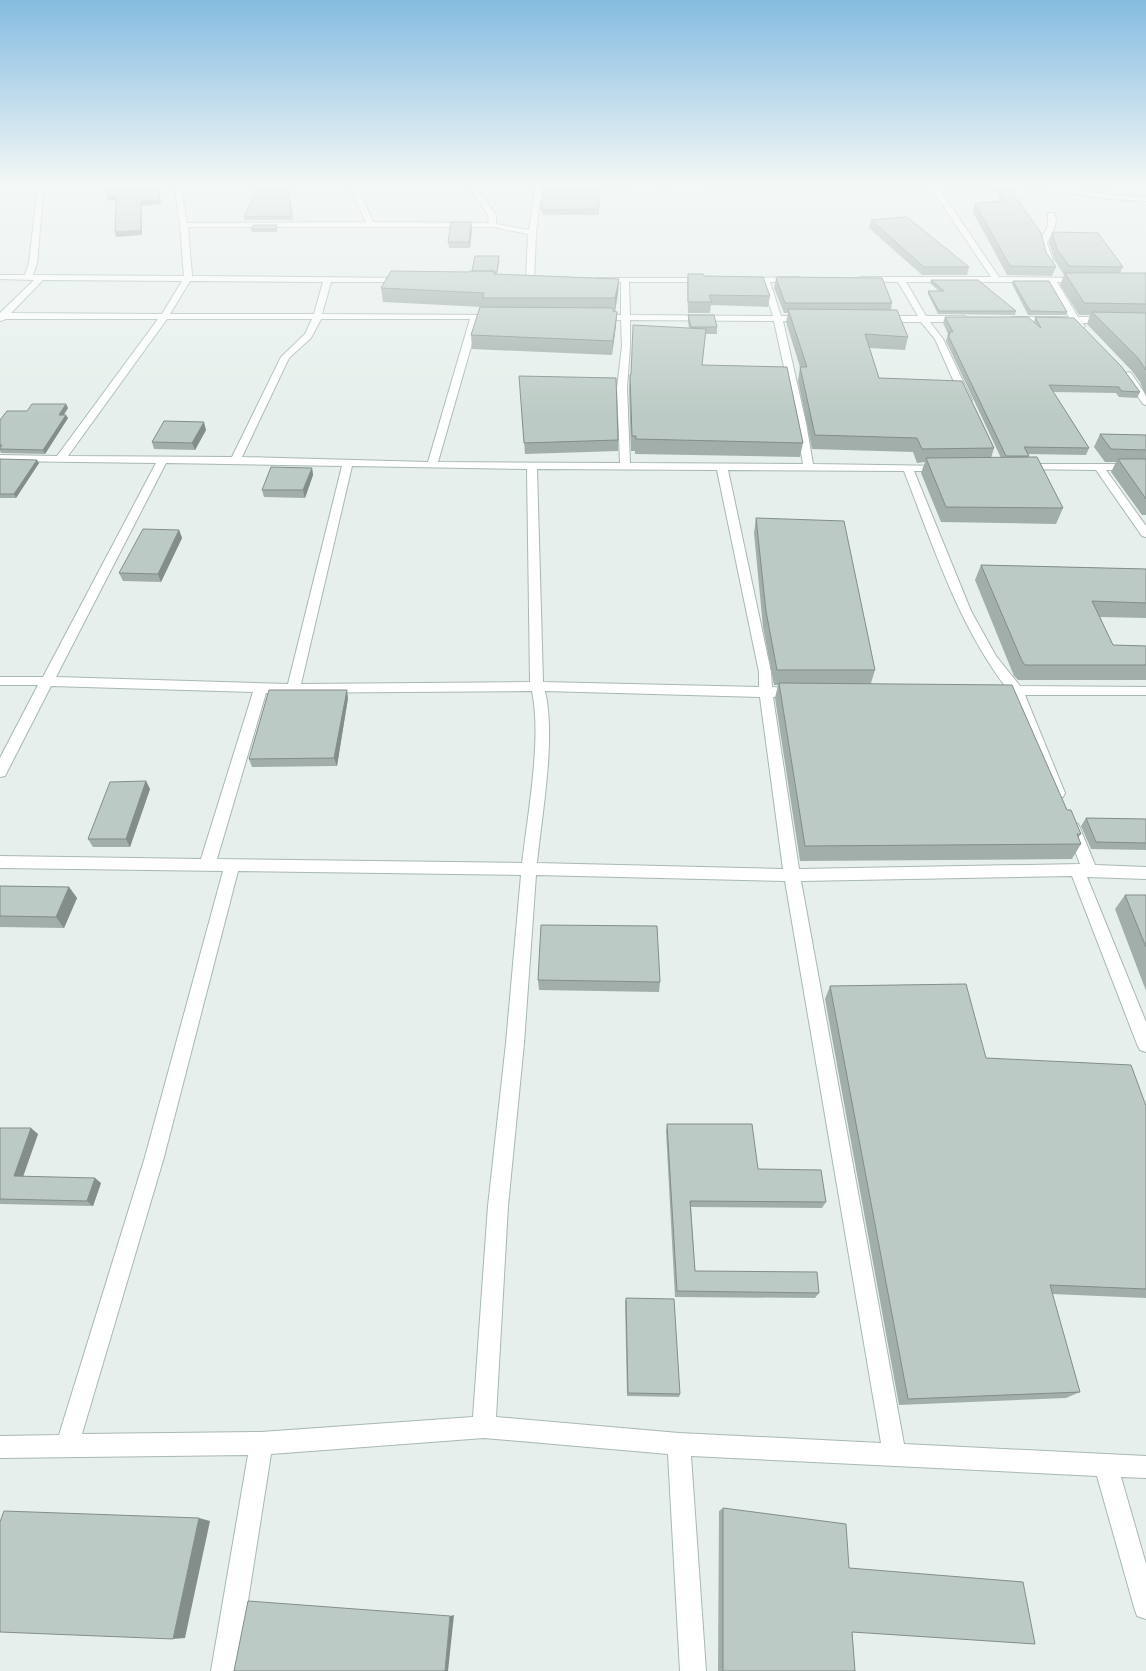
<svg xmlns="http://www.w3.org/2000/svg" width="1146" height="1671" font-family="'Varela Round',sans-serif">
<rect width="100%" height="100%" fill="#e6efeb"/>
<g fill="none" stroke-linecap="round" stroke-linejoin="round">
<defs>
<path id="service" d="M 1101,185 L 1112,196 L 1112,198 L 1108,198 L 1096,185 Z"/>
<path id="minor" d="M 38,185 L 44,185 L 37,263 L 33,275 L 184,276 L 180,225 L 174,185 L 180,185 L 187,223 L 366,222 L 349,185 L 356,185 L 373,222 L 489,223 L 488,215 L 468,185 L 475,185 L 496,215 L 496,224 L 529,230 L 536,185 L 542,185 L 536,233 L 534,280 L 530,282 L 526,280 L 528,234 L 493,227 L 188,227 L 192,276 L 406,278 L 410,280 L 406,282 L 331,282 L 322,314 L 500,315 L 500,319 L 479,319 L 438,462 L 620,463 L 617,388 L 622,346 L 621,320 L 598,320 L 594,317 L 598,314 L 621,315 L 621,282 L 596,282 L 596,278 L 708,278 L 712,280 L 708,282 L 629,282 L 630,315 L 773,316 L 762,282 L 744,282 L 740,280 L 744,278 L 799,277 L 799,281 L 796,281 L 770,282 L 781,316 L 807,316 L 811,319 L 807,322 L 783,321 L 806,423 L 813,464 L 947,466 L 948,468 L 943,471 L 914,471 L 971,611 L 996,656 L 1020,686 L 1146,687 L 1146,695 L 1025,695 L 1065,793 L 1063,797 L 1058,798 L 1053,797 L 1011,695 L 989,693 L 987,690 L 989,687 L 1005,686 C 957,622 933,545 904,471 L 728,470 L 771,672 L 772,687 L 801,689 L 803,692 L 801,695 L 773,697 L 799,869 L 1080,864 L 1066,828 L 1068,824 L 1073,822 L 1078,824 L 1080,828 L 1095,865 L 1146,867 L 1146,879 L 1087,877 L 1146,1022 L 1146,1052 L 1140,1050 L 1137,1044 L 1072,876 L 801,881 L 904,1444 L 1146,1456 L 1146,1478 L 1121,1477 L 1146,1564 L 1146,1619 L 1137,1616 L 1134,1607 L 1097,1476 L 691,1456 L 706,1671 L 680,1671 L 668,1454 L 484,1438 L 271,1454 L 237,1671 L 211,1671 L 248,1455 L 0,1458 L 0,1436 L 59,1435 L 145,1157 L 223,871 L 0,868 L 0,856 L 201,859 L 253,692 L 51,686 L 7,772 L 5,776 L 0,777 L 0,758 L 38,685 L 0,685 L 0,677 L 43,677 L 156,463 L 0,461 L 0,455 L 57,456 L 158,319 L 6,319 L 0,321 L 0,313 L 34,280 L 0,279 L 0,275 L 25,275 L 29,263 ZM 43,280 L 182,281 L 162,314 L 11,313 ZM 190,281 L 323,282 L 314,314 L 170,314 ZM 167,319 L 312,319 L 305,334 L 281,357 L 232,457 L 68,456 ZM 321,319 L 470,319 L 428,462 L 242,457 L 289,358 L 311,338 ZM 630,320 L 774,321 L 796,423 L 803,464 L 630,463 L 627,388 L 630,346 ZM 166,463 L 342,466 L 288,684 L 56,677 ZM 352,466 L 527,469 L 530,682 L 301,684 ZM 537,469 L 717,470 L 759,672 L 759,687 L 543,682 ZM 532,691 C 542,738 528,813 522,863 L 217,859 L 266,693 ZM 545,691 L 760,697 L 783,869 L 537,863 C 542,813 556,738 545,691 ZM 238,871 L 521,875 L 506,1043 L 488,1206 L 473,1417 L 261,1432 L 82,1434 L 164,1157 ZM 536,875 L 785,881 L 881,1443 L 679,1433 L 496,1417 L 508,1206 L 524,1043 Z
M 554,185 L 1050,185 L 1110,195 L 1146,197 L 1146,201 L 1110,199 L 1047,189 L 939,189 L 999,277 L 1084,278 L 1085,280 L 1081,282 L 1057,282 L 1078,317 L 1146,317 L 1146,323 L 1082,323 L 1085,326 L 1081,329 L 1073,323 L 1010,322 L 1010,318 L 1013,317 L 1069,317 L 1049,282 L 906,282 L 926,316 L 965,316 L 969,319 L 965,322 L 930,322 L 943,339 L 972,400 L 967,403 L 962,400 L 935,339 L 921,322 L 880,322 L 876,319 L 880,316 L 918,316 L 898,282 L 861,281 L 857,279 L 861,277 L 991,277 L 932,189 L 557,187 Z
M 1048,213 L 1054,213 L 1056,219 L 1055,226 L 1047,243 L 1053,261 L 1049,263 L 1045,261 L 1039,243 L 1048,226 Z
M 1128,372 L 1131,373 L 1146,395 L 1146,405 L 1143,404 L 1123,375 Z
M 1021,464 L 1146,464 L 1146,470 L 1106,470 L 1146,526 L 1146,537 L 1142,536 L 1096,470 L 1017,469 L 1016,467 L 1017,465 Z"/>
</defs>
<use href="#service" stroke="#a8b8b2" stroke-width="2"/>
<use href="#minor" stroke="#a8b8b2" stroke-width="2"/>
<use href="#service" fill="#fff" fill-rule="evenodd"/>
<use href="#minor" fill="#fff" fill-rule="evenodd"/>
</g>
<path fill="#a1aea9" d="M 544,185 L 599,185 L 599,215 L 542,215 Z
M 1000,185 L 1007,185 L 1046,252 L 1056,267 L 1052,276 L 1007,275 L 973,212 L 975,203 L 999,202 L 998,191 Z
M 288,186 L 293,220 L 245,220 L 244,217 Z
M 871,220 L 969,267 L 967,275 L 922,275 L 869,228 Z
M 472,228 L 470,248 L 449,248 L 448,242 Z
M 251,229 L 278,229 L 276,232 L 252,232 Z
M 1053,232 L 1123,267 L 1120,273 L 1146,273 L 1146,397 L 1140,382 L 1132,371 L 1087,324 L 1090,315 L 1079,315 L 1060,285 L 1064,275 L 1054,259 L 1049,243 Z
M 500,260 L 497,274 L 619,279 L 618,293 L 615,311 L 617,312 L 616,325 L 612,355 L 472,349 L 471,335 L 483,307 L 383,302 L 381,288 L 469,272 Z
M 688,274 L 704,276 L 770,296 L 768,307 L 711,305 L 710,313 L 688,313 L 687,284 Z
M 776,278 L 892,303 L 891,310 L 908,337 L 905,350 L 869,348 L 879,378 L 994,448 L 991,458 L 1001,458 L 946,341 L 948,334 L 943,323 L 945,317 L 1034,322 L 1035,317 L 1140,392 L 1137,398 L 1119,397 L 1116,393 L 1053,392 L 1089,448 L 1086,455 L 1028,454 L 1029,456 L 1028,457 L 1063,508 L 1056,524 L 941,522 L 921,473 L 925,462 L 917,463 L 913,452 L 812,449 L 798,381 L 800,367 L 786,322 L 788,313 L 784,313 L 774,288 Z
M 931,280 L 1016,311 L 1015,315 L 938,314 L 928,294 L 928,291 L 939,291 L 930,283 Z
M 1013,281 L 1067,312 L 1066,315 L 1028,315 L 1012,284 Z
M 688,315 L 717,327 L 717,334 L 705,334 L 702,365 L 803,443 L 800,457 L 635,454 L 635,451 L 631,451 L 629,389 L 630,375 L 631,375 L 689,328 L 688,322 Z
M 520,387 L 618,440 L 618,451 L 525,454 Z
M 66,404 L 68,408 L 64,415 L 68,418 L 45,454 L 1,453 L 0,451 L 0,420 L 27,411 Z
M 206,430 L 195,450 L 154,449 L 152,442 Z
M 1100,434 L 1146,435 L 1146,515 L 1142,515 L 1111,472 L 1116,462 L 1105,462 L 1094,447 Z
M 0,459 L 39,463 L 16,498 L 0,498 Z
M 312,468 L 313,475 L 305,498 L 264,497 L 262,490 Z
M 756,518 L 875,670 L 871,683 L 1067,810 L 1081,834 L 1078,838 L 1081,844 L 1072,859 L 800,861 L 775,698 L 778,685 L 774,685 L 763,627 L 754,533 Z
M 179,530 L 182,538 L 161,582 L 123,581 L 119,573 Z
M 981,565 L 1146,569 L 1146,618 L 1100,617 L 1113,645 L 1146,646 L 1146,680 L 1018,680 L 1014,676 L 975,580 Z
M 348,698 L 337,766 L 252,767 L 249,759 Z
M 146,781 L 150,789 L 130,847 L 93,847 L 88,839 Z
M 1086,818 L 1146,819 L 1146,850 L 1091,849 L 1081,826 Z
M 0,886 L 69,887 L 77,898 L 64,928 L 0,927 Z
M 1125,895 L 1146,895 L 1146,991 L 1115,909 Z
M 538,980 L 660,982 L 659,992 L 539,990 Z
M 830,986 L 986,1058 L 1146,1106 L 1146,1298 L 1052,1294 L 1080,1392 L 1066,1398 L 899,1405 L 825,999 Z
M 667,1124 L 758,1169 L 826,1202 L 822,1208 L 691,1207 L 695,1271 L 819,1293 L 815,1298 L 675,1297 L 666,1131 Z
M 0,1128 L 38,1134 L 23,1177 L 101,1183 L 93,1206 L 0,1204 Z
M 626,1298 L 680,1394 L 679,1397 L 627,1396 L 625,1302 Z
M 723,1508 L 852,1632 L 855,1671 L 718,1671 L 719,1511 Z"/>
<path fill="#838d89" d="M 158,185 L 159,185 L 161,204 L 142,206 L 142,235 L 116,237 L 115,232 L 141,201 Z
M 116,195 L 117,200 L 108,201 L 107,196 Z
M 471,222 L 472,228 L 470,248 L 469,242 Z
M 619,279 L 618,293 L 615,312 L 615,298 Z
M 617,312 L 616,325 L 612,355 L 613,341 Z
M 66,404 L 68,408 L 61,418 L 59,415 Z
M 66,415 L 68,418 L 45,454 L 43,450 Z
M 204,422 L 206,430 L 195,450 L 192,443 Z
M 37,460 L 39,463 L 16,498 L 14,494 Z
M 312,468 L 313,475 L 305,498 L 303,490 Z
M 179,530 L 182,538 L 161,582 L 158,574 Z
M 347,690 L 348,698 L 337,766 L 334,758 Z
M 146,781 L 150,789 L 130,847 L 126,839 Z
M 69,887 L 77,898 L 64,928 L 56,917 Z
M 31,1128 L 38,1134 L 21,1182 L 14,1176 Z
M 95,1178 L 101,1183 L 93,1206 L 87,1201 Z
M 199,1518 L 210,1521 L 185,1638 L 173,1639 Z
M 454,1615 L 448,1671 L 445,1671 L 450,1616 Z"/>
<path fill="#bbcac4" stroke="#838d89" d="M 107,185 L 158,185 L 159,200 L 141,201 L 141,230 L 115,232 L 116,195 L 107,196 Z
M 544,185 L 599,185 L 599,209 L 541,210 Z
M 1001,185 L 1007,185 L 1041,233 L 1046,252 L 1056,267 L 1010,266 L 975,203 L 1002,201 Z
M 288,186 L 292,216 L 244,217 L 257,189 Z
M 907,217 L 969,267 L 924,267 L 871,220 Z
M 451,222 L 471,222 L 469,242 L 448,242 Z
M 253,225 L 277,225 L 276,229 L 251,229 Z
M 1053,232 L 1098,233 L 1123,267 L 1069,266 L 1057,249 L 1052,233 Z
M 475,256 L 499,256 L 497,272 L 494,272 L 494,271 L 472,271 Z
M 391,271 L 469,272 L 469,271 L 494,271 L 494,274 L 619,279 L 615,298 L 483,298 L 484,293 L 381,288 Z
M 1065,273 L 1146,273 L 1146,304 L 1084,303 Z
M 688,274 L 703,274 L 704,276 L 763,277 L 770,296 L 709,295 L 712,302 L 688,302 Z
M 778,277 L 882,278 L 892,303 L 785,303 L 776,278 Z
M 931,280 L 978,280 L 1016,311 L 939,311 L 928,291 L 944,291 Z
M 1013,281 L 1049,281 L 1067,312 L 1030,311 Z
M 480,307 L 613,308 L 613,311 L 617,312 L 613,341 L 471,335 Z
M 788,309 L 897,310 L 908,337 L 865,334 L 879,378 L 962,381 L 994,448 L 922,449 L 917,438 L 815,435 L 800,367 L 807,367 Z
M 1092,312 L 1146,313 L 1146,370 L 1138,358 Z
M 688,315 L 714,315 L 717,327 L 691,327 Z
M 945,317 L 1028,317 L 1041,328 L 1035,317 L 1074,318 L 1121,366 L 1140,392 L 1121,391 L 1119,387 L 1049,385 L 1089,448 L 1024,447 L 1029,456 L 1006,456 L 948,335 L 950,335 L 949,332 L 953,332 Z
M 633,325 L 706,329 L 702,365 L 787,367 L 803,443 L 636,439 L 636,436 L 632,436 L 630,375 L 631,375 Z
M 519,376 L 616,378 L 618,440 L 524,443 Z
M 32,404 L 66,404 L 59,415 L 66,415 L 43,450 L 0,449 L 0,448 L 2,445 L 0,445 L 0,420 L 7,411 L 27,411 Z
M 164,421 L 204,422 L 192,443 L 152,442 Z
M 1100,434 L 1146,435 L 1146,450 L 1111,449 Z
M 1037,457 L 1063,508 L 946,507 L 926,458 Z
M 0,459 L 37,460 L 14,494 L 0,494 Z
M 1118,459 L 1146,459 L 1146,499 Z
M 271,467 L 312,468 L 303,490 L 262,490 Z
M 756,518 L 844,521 L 875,670 L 777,670 L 766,611 Z
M 143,529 L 179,530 L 158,574 L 119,573 Z
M 981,565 L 1146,569 L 1146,603 L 1092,601 L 1113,645 L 1146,646 L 1146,665 L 1025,665 L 1022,661 Z
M 779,683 L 1012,685 L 1067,810 L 1071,810 L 1081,834 L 1077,834 L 1081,844 L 805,846 Z
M 269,690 L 347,690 L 334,758 L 249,759 Z
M 146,781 L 126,839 L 88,839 L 110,782 Z
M 1086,818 L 1146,819 L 1146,843 L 1096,842 Z
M 0,886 L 69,887 L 56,917 L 0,916 Z
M 1125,895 L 1146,895 L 1146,947 Z
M 541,925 L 657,926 L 660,982 L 538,980 Z
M 966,984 L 986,1058 L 1131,1065 L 1146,1106 L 1146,1289 L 1050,1285 L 1080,1392 L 908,1399 L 830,986 Z
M 667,1124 L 752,1124 L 758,1169 L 821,1170 L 826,1202 L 690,1201 L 695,1271 L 817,1272 L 819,1293 L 677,1291 Z
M 0,1128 L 31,1128 L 14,1176 L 95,1178 L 87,1201 L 0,1199 Z
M 626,1298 L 674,1299 L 680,1394 L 628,1393 Z
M 723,1508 L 846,1524 L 849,1568 L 1023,1582 L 1035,1644 L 852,1632 L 855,1671 L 723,1671 Z
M 4,1511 L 199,1518 L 173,1639 L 0,1632 L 0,1522 Z
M 248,1601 L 450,1616 L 445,1671 L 234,1671 Z"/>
<linearGradient id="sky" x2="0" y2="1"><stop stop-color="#84bce0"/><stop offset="0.44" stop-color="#f4f8f6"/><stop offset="1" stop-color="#f4f8f6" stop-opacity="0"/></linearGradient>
<rect width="1146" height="419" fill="url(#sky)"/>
</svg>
